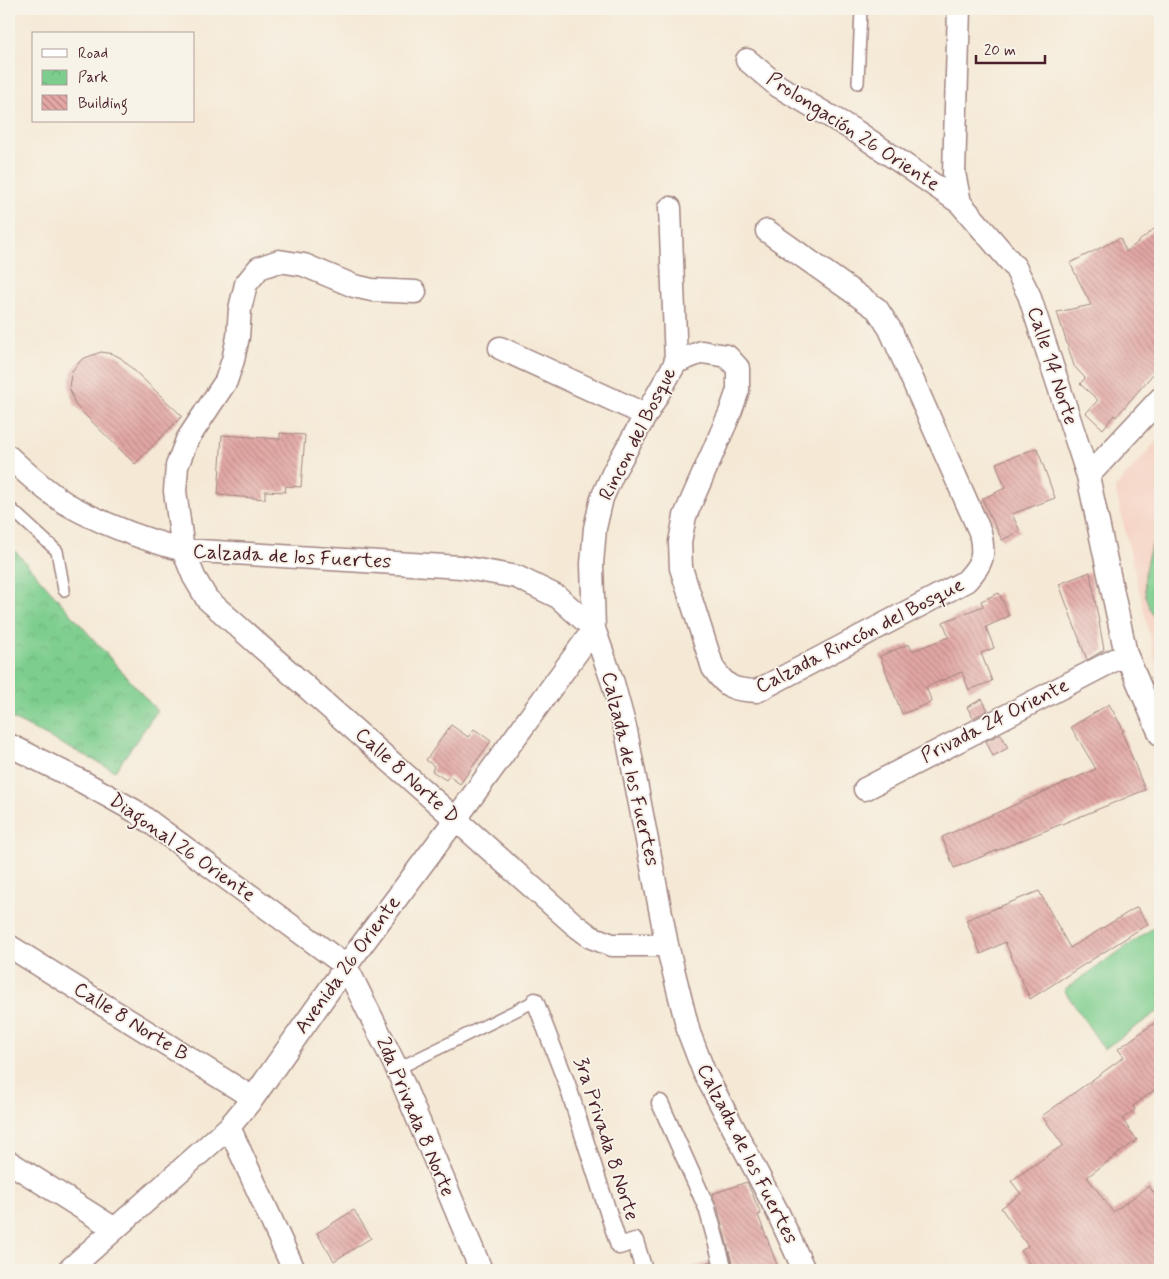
<svg xmlns="http://www.w3.org/2000/svg" width="1169" height="1279" font-family="Mynerve,sans-serif">
<defs>
<pattern id="park-crowns" width="20" height="18" patternUnits="userSpaceOnUse" patternTransform="scale(1.25)"><rect width="20" height="18" fill="#7dce8e"/><path d="M2 6a3 3 0 1 1 6 0M12 15a3 3 0 1 1 6 0" fill="none" stroke="#6eb07b"/></pattern>
<pattern id="building-back-hatch" width="6" height="6" patternUnits="userSpaceOnUse" patternTransform="scale(1.25)"><rect width="6" height="6" fill="#e2a7a4"/><path d="M-1 5l2 2M0 0l6 6M5-1l2 2" fill="none" stroke="#b98786"/></pattern>
</defs>
<rect width="100%" height="100%" fill="#f7f3e8"/>
<filter id="ink" filterUnits="userSpaceOnUse"><feTurbulence type="fractalNoise" baseFrequency=".02" numOctaves="2"/><feDisplacementMap in="SourceGraphic" scale="10" xChannelSelector="R" yChannelSelector="G"/><feConvolveMatrix kernelMatrix="1 2 1 2 8 2 1 2 1" color-interpolation-filters="sRGB"/></filter>
<filter id="wash" filterUnits="userSpaceOnUse"><feTurbulence type="fractalNoise" baseFrequency=".0096" numOctaves="4" result="noise"/><feDisplacementMap in="SourceGraphic" scale="20" xChannelSelector="R" yChannelSelector="G"/><feGaussianBlur stdDeviation="1.12" result="paint"/><feColorMatrix in="noise" values="0 0 0 0 0 0 0 0 0 0 0 0 0 0 0 0 0 1.4 0 .05"/><feComposite in="paint" operator="in"/></filter>
<g filter="url(#wash)">
<rect width="100%" height="100%" fill="#f5e9d6"/>
<path fill="#f5d2c2" d="M 1160,437 L 1160,680 L 1115,488 Z"/>
<path fill="url(#park-crowns)" stroke="#64765c" d="M 9,544 L 157,711 L 115,771 L 9,717 Z"/>
<path fill="#7dce8e" stroke="#64765c" d="M 1160,528 L 1160,556 L 1157,565 L 1155,579 L 1160,600 L 1160,624 C 1135,598 1144,556 1160,528 Z
M 1160,923 L 1160,1010 L 1104,1049 L 1064,990 Z"/>
<g id="blocks">
<path fill="url(#building-back-hatch)" d="M 1160,224 L 1160,366 L 1116,417 L 1114,415 L 1103,429 L 1086,413 L 1098,400 L 1080,384 L 1085,378 L 1074,366 L 1057,312 L 1091,305 L 1070,263 L 1120,238 L 1126,252 Z
M 101,352 L 113,354 L 121,358 L 182,416 L 135,464 L 75,405 L 69,386 L 72,371 L 82,359 Z
M 280,433 L 305,435 L 301,487 L 286,486 L 285,492 L 265,491 L 265,499 L 218,495 L 222,435 L 280,439 Z
M 1037,448 L 1055,498 L 1012,514 L 1020,531 L 1002,540 L 982,499 L 1005,488 L 996,463 Z
M 1090,572 L 1104,650 L 1087,660 L 1059,584 Z
M 999,593 L 1009,616 L 986,627 L 994,648 L 981,653 L 992,681 L 969,690 L 962,672 L 926,687 L 932,702 L 902,714 L 880,656 L 909,644 L 912,651 L 949,637 L 943,622 L 983,606 L 981,601 Z
M 982,699 L 988,710 L 973,718 L 967,707 Z
M 1109,704 L 1124,731 L 1122,732 L 1145,790 L 954,868 L 942,837 L 1096,769 L 1071,727 Z
M 451,725 L 468,737 L 474,729 L 491,741 L 460,784 L 449,776 L 446,780 L 432,771 L 434,766 L 426,760 Z
M 1001,734 L 1008,748 L 993,756 L 986,741 Z
M 1039,891 L 1070,948 L 1137,907 L 1148,924 L 1030,999 L 1005,942 L 981,954 L 966,920 Z
M 1160,1019 L 1160,1086 L 1133,1106 L 1135,1110 L 1122,1119 L 1137,1140 L 1087,1177 L 1113,1212 L 1149,1186 L 1160,1202 L 1160,1270 L 1034,1270 L 1021,1251 L 1028,1246 L 1001,1208 L 1021,1194 L 1011,1181 L 1063,1145 L 1042,1116 L 1124,1057 L 1118,1049 Z
M 747,1182 L 761,1214 L 758,1215 L 779,1270 L 734,1270 L 717,1205 L 712,1194 Z
M 354,1210 L 371,1238 L 334,1261 L 317,1233 Z
M 711,1261 L 714,1270 L 693,1270 L 693,1267 Z"/>
</g>
</g>
<g filter="url(#ink)">
<use href="#blocks" fill-opacity="0" stroke="#a08480" stroke-width="1"/>
<g fill="none" stroke-linecap="round" stroke-linejoin="round">
<defs>
<path id="service" d="M 858,83 L 861,9
M 9,507 L 57,551 L 64,590
M 397,1069 L 535,1001"/>
<path id="pedestrian" d="M 535,1001 L 567,1084 L 619,1246 L 635,1241 L 644,1270
M 660,1103 L 707,1208 L 724,1270"/>
<path id="minor" d="M 959,9 L 954,173 L 960,203 L 1015,267 L 1029,295 L 1088,476 L 1126,654 L 1160,734
M 747,60 L 778,86 L 857,132 L 960,203
M 415,292 L 372,290 L 354,286 L 304,265 L 279,261 L 259,268 L 246,284 L 240,309 L 238,337 L 233,360 L 226,381 L 187,440 L 177,466 L 175,491 L 183,550 L 194,577 L 207,599 L 575,925 L 591,937 L 612,945 L 667,945
M 500,348 L 646,415
M 676,362 L 702,352 L 727,356 L 738,368 L 738,390 L 730,413 L 685,516 L 680,542 L 681,568 L 713,668 C 727,688 733,690 757,691 L 966,581 C 983,563 985,556 980,532 L 890,329 L 877,309 L 767,231
M 9,457 C 26,473 45,490 65,503 C 102,524 142,539 183,550 L 461,567 L 517,577 L 558,597 L 594,629 L 613,683 L 626,731 L 667,945 L 689,1033 L 704,1072 L 778,1213 L 804,1270
M 1088,476 L 1160,399
M 9,745 L 83,782 L 135,811 L 346,966 L 397,1069 L 481,1270
M 865,789 L 1126,654
M 9,946 L 253,1098
M 229,1127 L 294,1270
M 9,1162 L 115,1229
M 69,1270 L 229,1127 L 253,1098 L 346,966 L 455,820 L 594,629 L 592,564 L 595,528 L 602,498 L 614,471 L 676,362 L 670,208"/>
</defs>
<use href="#service" stroke="#a08480" stroke-width="14"/>
<use href="#pedestrian" stroke="#a08480" stroke-width="19"/>
<use href="#minor" stroke="#a08480" stroke-width="25"/>
<use href="#service" stroke="#fff" stroke-width="11"/>
<use href="#pedestrian" stroke="#fff" stroke-width="16"/>
<use href="#minor" stroke="#fff" stroke-width="22"/>
</g>
</g>
<g text-anchor="middle" dominant-baseline="central" stroke-width="4" stroke-linejoin="round" paint-order="stroke">
<g font-size="20" fill="#4a1f2b" stroke="#f7f3e8">
<text transform="translate(853 132) rotate(33)">Prolongación 26 Oriente</text>
<text transform="translate(1052 366) rotate(72)">Calle 14 Norte</text>
<text transform="translate(638 434) rotate(-63)">Rincon del Bosque</text>
<text transform="translate(292 557) rotate(3)">Calzada de los Fuertes</text>
<text transform="translate(860 636) rotate(-27)">Calzada Rincón del Bosque</text>
<text transform="translate(995 721) rotate(-27)">Privada 24 Oriente</text>
<text transform="translate(630 769) rotate(77)">Calzada de los Fuertes</text>
<text transform="translate(407 776) rotate(42)">Calle 8 Norte D</text>
<text transform="translate(182 848) rotate(35)">Diagonal 26 Oriente</text>
<text transform="translate(348 965) rotate(-54)">Avenida 26 Oriente</text>
<text transform="translate(131 1022) rotate(32)">Calle 8 Norte B</text>
<text transform="translate(415 1117) rotate(67)">2da Privada 8 Norte</text>
<text transform="translate(606 1139) rotate(72)">3ra Privada 8 Norte</text>
<text transform="translate(747 1154) rotate(63)">Calzada de los Fuertes</text>
</g>
</g>
<rect width="1169" height="1279" fill="none" stroke="#f7f3e8" stroke-width="30"/>
<rect x="32" y="32" width="162" height="90" fill="#f7f3e8" stroke="#b29e9c"/>
<rect x="42" y="49" width="25" height="8" fill="#ffffff" stroke="#b29e9c"/>
<text x="78" y="58" font-size="15" fill="#4a1f2b">Road</text>
<rect x="42" y="70" width="25" height="15" fill="url(#park-crowns)" stroke="#b29e9c"/>
<text x="78" y="82" font-size="15" fill="#4a1f2b">Park</text>
<rect x="42" y="95" width="25" height="15" fill="url(#building-back-hatch)" stroke="#b29e9c"/>
<text x="78" y="108" font-size="15" fill="#4a1f2b">Building</text>
<path d="M976 55v8h69v-8" fill="none" stroke="#4a1f2b" stroke-width="2.5"/>
<text x="984" y="55" font-size="15" fill="#4a1f2b" stroke="#f7f3e8" stroke-width="4" paint-order="stroke">20 m</text>
</svg>
